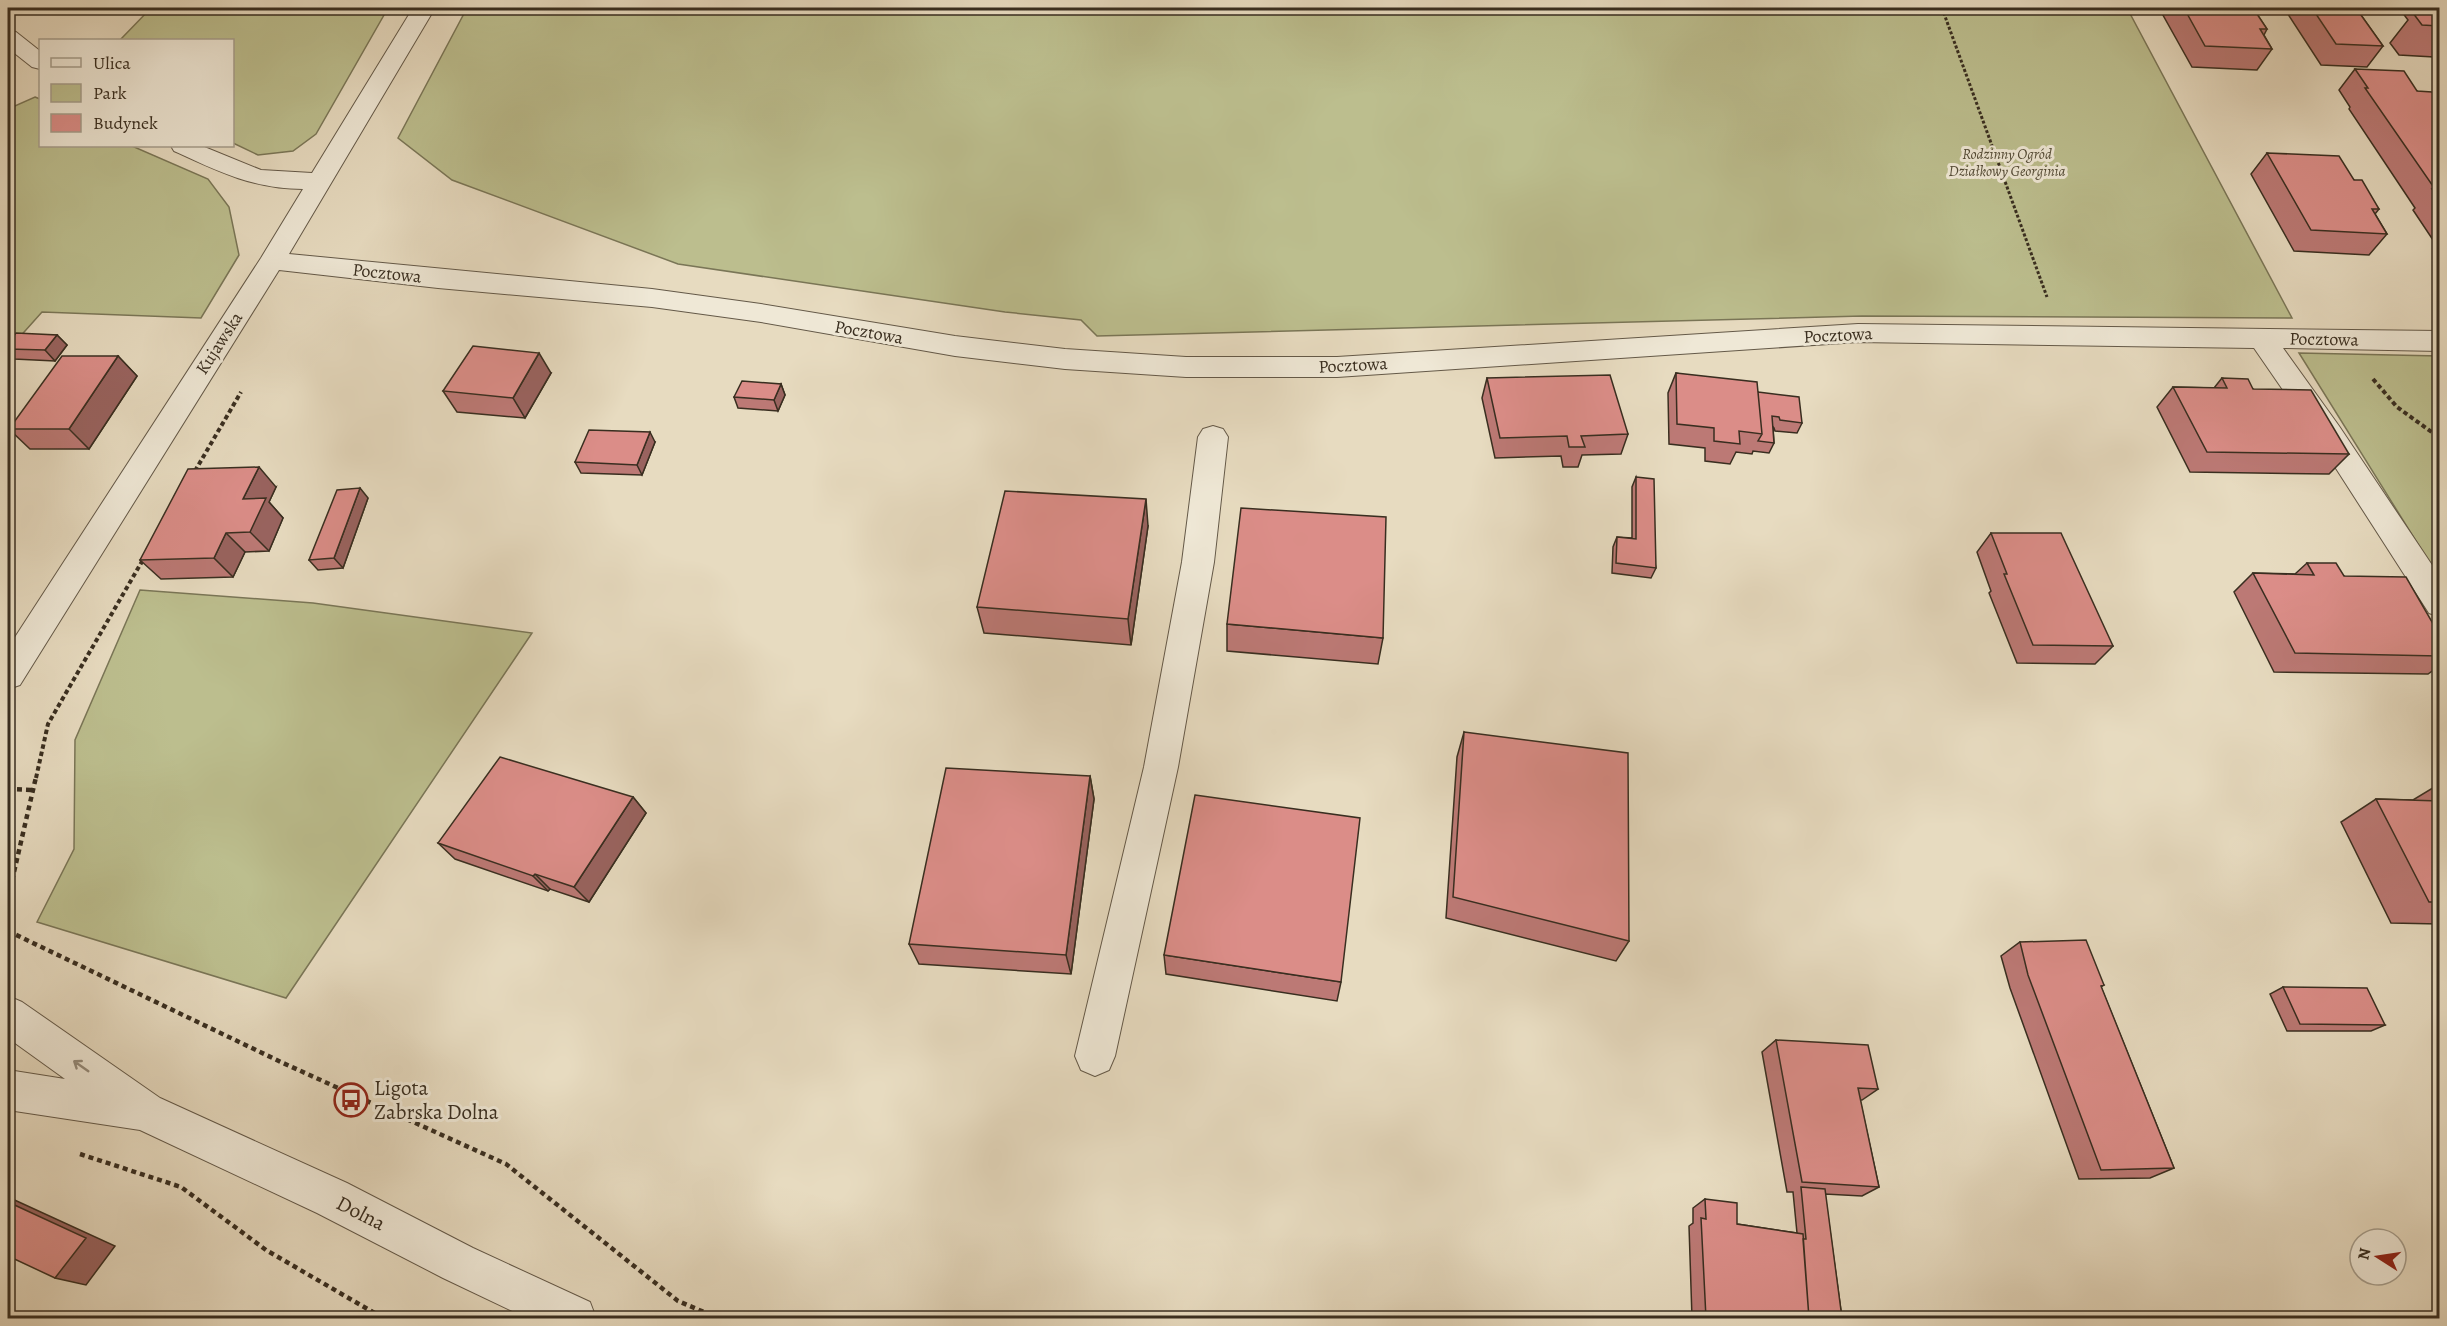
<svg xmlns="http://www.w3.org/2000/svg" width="2447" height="1326" font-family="Alegreya,serif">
<rect width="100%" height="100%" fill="#e7dbc0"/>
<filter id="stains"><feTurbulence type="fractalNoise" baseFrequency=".00333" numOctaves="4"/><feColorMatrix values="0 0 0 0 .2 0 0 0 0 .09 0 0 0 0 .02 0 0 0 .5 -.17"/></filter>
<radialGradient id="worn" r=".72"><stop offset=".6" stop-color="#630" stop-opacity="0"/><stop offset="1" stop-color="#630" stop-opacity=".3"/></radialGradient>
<path fill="#bcbe8e" stroke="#7a7657" stroke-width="1.5" d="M 151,8 L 388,8 L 316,134 L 293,151 L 258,155 L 233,143 L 232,40 L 120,40 Z
M 467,8 L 2127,8 L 2292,318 L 1862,316 L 1097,336 L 1081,320 L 1005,312 L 678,264 L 452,180 L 398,138 Z
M 35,97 L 40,99 L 40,146 L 132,146 L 208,179 L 229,207 L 239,255 L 201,318 L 42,312 L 8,350 L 8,109 Z
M 2299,353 L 2439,356 L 2439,578 Z
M 140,590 L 313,603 L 532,633 L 286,998 L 37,922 L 74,849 L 75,740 Z"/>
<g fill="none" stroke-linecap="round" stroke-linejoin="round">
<defs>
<path id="minor" d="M 413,8 L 435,8 L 289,254 L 652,289 L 761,304 L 955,336 L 1065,349 L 1186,357 L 1337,357 L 1858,324 L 2440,331 L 2440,351 L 2283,348 L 2339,426 L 2440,577 L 2440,617 L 2429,613 L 2319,442 L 2254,348 L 1858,342 L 1337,377 L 1186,377 L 1065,369 L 955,356 L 761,322 L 652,307 L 438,288 L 279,270 L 20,685 L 8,689 L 8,648 L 261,258 L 303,189 C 254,189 217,171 174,151 L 171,146 L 202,146 L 261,170 L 312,173 Z
M 8,30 L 16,32 L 40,51 L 40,69 L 32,67 L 8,48 Z
M 1213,426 L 1223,429 L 1228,437 L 1214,562 L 1178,767 L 1115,1056 L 1109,1070 L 1095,1076 L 1081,1070 L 1075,1056 L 1144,767 L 1182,562 L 1198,437 L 1203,429 Z
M 8,996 L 22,1002 L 160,1098 L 347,1183 L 473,1248 L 590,1302 L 596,1318 L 527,1318 L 443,1278 L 317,1213 L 140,1130 L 8,1110 L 8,1070 L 65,1079 L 8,1038 Z"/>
</defs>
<use href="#minor" stroke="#645948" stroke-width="2"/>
<path stroke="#392e20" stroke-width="3" stroke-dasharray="3 2" stroke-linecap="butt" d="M 1942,8 L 2047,297"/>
<path stroke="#392e20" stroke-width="4" stroke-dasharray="4.5 3" stroke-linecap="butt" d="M 2373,379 L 2397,407 L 2440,438
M 195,471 L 241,392
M 36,778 L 48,724 L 144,558"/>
<path stroke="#392e20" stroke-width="4.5" stroke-dasharray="5 4" stroke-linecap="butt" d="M 8,789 L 33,790
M 8,898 L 36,777
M 8,931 L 283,1063 L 506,1164 L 678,1301 L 718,1318
M 80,1154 L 181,1187 L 266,1250 L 383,1318"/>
<use href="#minor" fill="#efe8d6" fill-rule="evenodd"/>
</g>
<path fill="#bc7975" stroke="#392e20" stroke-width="1.5" d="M 2159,8 L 2253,8 L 2267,29 L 2264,35 L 2272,49 L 2257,70 L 2192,67 Z
M 2284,8 L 2356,8 L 2383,46 L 2367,67 L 2321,65 Z
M 2399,8 L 2439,8 L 2439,64 L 2434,57 L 2399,55 L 2390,43 L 2408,20 Z
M 2355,69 L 2417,91 L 2439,103 L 2439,249 L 2413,210 L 2415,208 L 2349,109 L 2350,107 L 2339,90 Z
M 2267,153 L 2354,180 L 2379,209 L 2375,214 L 2387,234 L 2369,255 L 2294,251 L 2251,174 Z
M 57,335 L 67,345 L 55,361 L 14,359 L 8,353 L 8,343 Z
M 118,356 L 137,376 L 89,449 L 30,449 L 9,429 Z
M 551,373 L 525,418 L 457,412 L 443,391 Z
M 1676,373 L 1758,392 L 1802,423 L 1797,433 L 1775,431 L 1774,428 L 1773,427 L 1774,443 L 1769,453 L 1753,451 L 1752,454 L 1736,452 L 1730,464 L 1705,461 L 1705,448 L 1669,444 L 1668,393 Z
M 1487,378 L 1628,434 L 1621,454 L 1582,455 L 1578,467 L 1563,467 L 1561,456 L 1495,458 L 1482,398 Z
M 2222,378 L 2253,389 L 2349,454 L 2329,474 L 2190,472 L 2157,407 L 2173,387 L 2214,388 Z
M 781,384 L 785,395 L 778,411 L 738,408 L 734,397 Z
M 655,442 L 642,475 L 581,473 L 575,462 Z
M 1636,477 L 1656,568 L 1651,578 L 1612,573 L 1613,547 L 1617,537 L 1632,538 L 1632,487 Z
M 276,487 L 269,502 L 283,518 L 269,551 L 245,552 L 233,577 L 161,579 L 140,560 Z
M 368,498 L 343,568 L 318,570 L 309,560 Z
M 1148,526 L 1131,645 L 984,633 L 977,607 Z
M 1991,533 L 2113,646 L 2095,664 L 2017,663 L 1989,593 L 1991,591 L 1977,552 Z
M 2307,563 L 2344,576 L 2439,634 L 2439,666 L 2428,674 L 2274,672 L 2234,592 L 2253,573 L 2295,574 Z
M 1227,624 L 1383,638 L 1378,664 L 1227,651 Z
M 1464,732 L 1629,941 L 1616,961 L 1446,918 L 1457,757 Z
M 1090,776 L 1094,799 L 1071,974 L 919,964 L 909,944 Z
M 2436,786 L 2439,786 L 2439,924 L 2391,923 L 2341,822 L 2376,799 L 2413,800 Z
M 633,797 L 646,813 L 589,902 L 550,889 L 548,891 L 455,859 L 438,843 Z
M 2020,942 L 2104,985 L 2101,987 L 2174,1168 L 2150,1178 L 2079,1179 L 2010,988 L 2001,956 Z
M 1164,955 L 1341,982 L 1337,1001 L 1166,974 Z
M 2283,987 L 2385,1025 L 2371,1031 L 2287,1031 L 2270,994 Z
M 1776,1040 L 1878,1089 L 1862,1100 L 1860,1100 L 1879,1187 L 1862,1196 L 1825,1194 L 1842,1318 L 1692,1318 L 1689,1226 L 1693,1223 L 1693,1208 L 1705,1199 L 1737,1224 L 1797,1233 L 1793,1192 L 1787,1192 L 1762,1052 Z"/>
<path fill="#99635f" stroke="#392e20" stroke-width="1.5" d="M 57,335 L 67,345 L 55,361 L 45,350 Z
M 539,353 L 551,373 L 525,418 L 513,398 Z
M 118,356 L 137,376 L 89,449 L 69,429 Z
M 781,384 L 785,395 L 778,411 L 774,400 Z
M 650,432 L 655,442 L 642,475 L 637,465 Z
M 259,467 L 276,487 L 269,502 L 283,518 L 269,551 L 250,532 L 243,499 Z
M 360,488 L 368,498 L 343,568 L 334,558 Z
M 1146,499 L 1148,526 L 1131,645 L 1128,619 Z
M 8,501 L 13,505 L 8,512 Z
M 226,533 L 245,552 L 233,577 L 214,558 Z
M 1090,776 L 1094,799 L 1071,974 L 1066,955 Z
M 633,797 L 646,813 L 589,902 L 574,887 Z
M 535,874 L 550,889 L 548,891 L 533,876 Z
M 8,1197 L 115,1246 L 86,1285 L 55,1278 L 8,1202 Z"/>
<path fill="#db8d88" stroke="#392e20" stroke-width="1.5" d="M 2184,8 L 2253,8 L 2267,29 L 2260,29 L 2272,49 L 2205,46 Z
M 2312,8 L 2356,8 L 2383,46 L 2336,44 Z
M 2413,13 L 2439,14 L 2439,26 L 2422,25 Z
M 2355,69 L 2404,71 L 2417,91 L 2432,92 L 2439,103 L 2439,200 L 2432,189 L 2435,189 L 2365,88 L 2368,88 Z
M 2267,153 L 2339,156 L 2354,180 L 2362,180 L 2379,209 L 2372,209 L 2387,234 L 2311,230 Z
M 16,333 L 57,335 L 45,350 L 8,349 L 8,343 Z
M 473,346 L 539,353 L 513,398 L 443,391 Z
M 62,356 L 118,356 L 69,429 L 9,429 Z
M 1676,373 L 1757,382 L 1762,434 L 1739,431 L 1740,444 L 1714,441 L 1714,428 L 1677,424 Z
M 1610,375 L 1628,434 L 1581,436 L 1585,447 L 1569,447 L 1567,436 L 1500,438 L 1487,378 Z
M 2222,378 L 2248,379 L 2253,389 L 2311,390 L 2349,454 L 2207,452 L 2173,387 L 2227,388 Z
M 742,381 L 781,384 L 774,400 L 734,397 Z
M 1758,392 L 1799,397 L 1802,423 L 1780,420 L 1779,417 L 1772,416 L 1774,443 L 1758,441 L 1762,434 Z
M 589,430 L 650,432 L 637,465 L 575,462 Z
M 259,467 L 243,499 L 266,498 L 250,532 L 226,533 L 214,558 L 140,560 L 188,469 Z
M 1636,477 L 1654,479 L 1656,568 L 1616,563 L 1617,537 L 1636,539 Z
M 360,488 L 334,558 L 309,560 L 337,490 Z
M 1005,491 L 1146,499 L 1128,619 L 977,607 Z
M 1241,508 L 1386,517 L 1383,638 L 1227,624 Z
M 1991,533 L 2061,533 L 2113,646 L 2033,645 L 2004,574 L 2007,574 Z
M 2307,563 L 2336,563 L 2344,576 L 2406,577 L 2439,634 L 2439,656 L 2295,653 L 2253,573 L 2314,575 Z
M 1464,732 L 1628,753 L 1629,941 L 1453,897 Z
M 500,757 L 633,797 L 574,887 L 535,874 L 533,876 L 438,843 Z
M 946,768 L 1090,776 L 1066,955 L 909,944 Z
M 2436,786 L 2439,786 L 2439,792 Z
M 1195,795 L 1360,818 L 1341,982 L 1164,955 Z
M 2376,799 L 2439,801 L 2439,902 L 2429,902 Z
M 2086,940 L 2104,985 L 2101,986 L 2174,1168 L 2101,1170 L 2028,975 L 2020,942 Z
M 2283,987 L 2367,988 L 2385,1025 L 2300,1024 Z
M 1776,1040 L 1868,1045 L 1878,1089 L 1858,1088 L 1879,1187 L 1802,1182 Z
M 1801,1187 L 1825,1189 L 1842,1318 L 1809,1318 L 1803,1239 L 1806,1239 Z
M 1705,1199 L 1737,1203 L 1737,1224 L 1803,1234 L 1809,1318 L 1706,1318 L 1701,1218 L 1706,1219 Z
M 8,1202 L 86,1238 L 55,1278 L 8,1256 Z"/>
<defs><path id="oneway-shaft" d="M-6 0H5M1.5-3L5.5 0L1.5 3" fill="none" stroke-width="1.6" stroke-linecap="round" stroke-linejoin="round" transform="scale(1.5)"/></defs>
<use stroke="#948b7b" href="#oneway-shaft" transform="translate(81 1066) rotate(-145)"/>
<defs>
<symbol id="bus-ring" viewBox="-11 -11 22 22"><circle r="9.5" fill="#efe8d6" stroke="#8f2418" stroke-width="1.5"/><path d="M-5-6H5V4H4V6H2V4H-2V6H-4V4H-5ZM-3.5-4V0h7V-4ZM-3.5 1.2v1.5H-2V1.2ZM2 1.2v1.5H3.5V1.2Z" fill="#8f2418"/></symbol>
</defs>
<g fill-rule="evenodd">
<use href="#bus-ring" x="332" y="1081" width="38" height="38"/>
</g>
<g text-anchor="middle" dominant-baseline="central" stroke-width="6" stroke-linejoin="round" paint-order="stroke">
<g font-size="15" font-style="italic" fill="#534b36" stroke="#efe8d6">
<text x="2007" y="154">Rodzinny Ogród<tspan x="2007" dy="17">Działkowy Georginia</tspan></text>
</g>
<g font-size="18" fill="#392e20" stroke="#efe8d6">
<text transform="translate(387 273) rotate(6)">Pocztowa</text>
<text transform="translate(869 332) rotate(10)">Pocztowa</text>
<text transform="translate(1838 335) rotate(-3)">Pocztowa</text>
<text transform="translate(2324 339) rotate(1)">Pocztowa</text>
<text transform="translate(219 343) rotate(-57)">Kujawska</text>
<text transform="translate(1353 365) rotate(-3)">Pocztowa</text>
</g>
<g font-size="21" fill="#392e20" stroke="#efe8d6" text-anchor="start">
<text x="374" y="1088">Ligota<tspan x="374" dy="24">Zabrska Dolna</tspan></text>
</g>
<g font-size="21" fill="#392e20" stroke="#efe8d6">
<text transform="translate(361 1213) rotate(27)">Dolna</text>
</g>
</g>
<rect width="2447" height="1326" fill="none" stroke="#e7dbc0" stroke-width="30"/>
<rect x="9" y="9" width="2429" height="1308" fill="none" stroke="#392e20" stroke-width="3"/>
<rect x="15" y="15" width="2417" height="1296" fill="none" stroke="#392e20" stroke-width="1.5"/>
<rect x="39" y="39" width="195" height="108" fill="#efe8d6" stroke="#a69e8d" stroke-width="1.5"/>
<rect x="51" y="58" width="30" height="9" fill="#efe8d6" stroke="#a69e8d" stroke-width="1.5"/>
<text x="93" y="69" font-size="18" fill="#392e20">Ulica</text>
<rect x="51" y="84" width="30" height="18" fill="#bcbe8e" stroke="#a69e8d" stroke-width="1.5"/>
<text x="93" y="99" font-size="18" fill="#392e20">Park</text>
<rect x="51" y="114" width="30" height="18" fill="#db8d88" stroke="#a69e8d" stroke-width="1.5"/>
<text x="93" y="129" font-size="18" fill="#392e20">Budynek</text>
<g transform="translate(2378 1257) rotate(282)"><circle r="28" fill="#efe8d6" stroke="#a69e8d" stroke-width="1.5"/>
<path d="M0-4.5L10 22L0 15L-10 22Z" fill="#8f2418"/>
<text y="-9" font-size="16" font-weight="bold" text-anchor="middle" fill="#392e20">N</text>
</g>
<rect width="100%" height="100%" filter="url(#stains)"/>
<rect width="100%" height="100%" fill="url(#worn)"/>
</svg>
